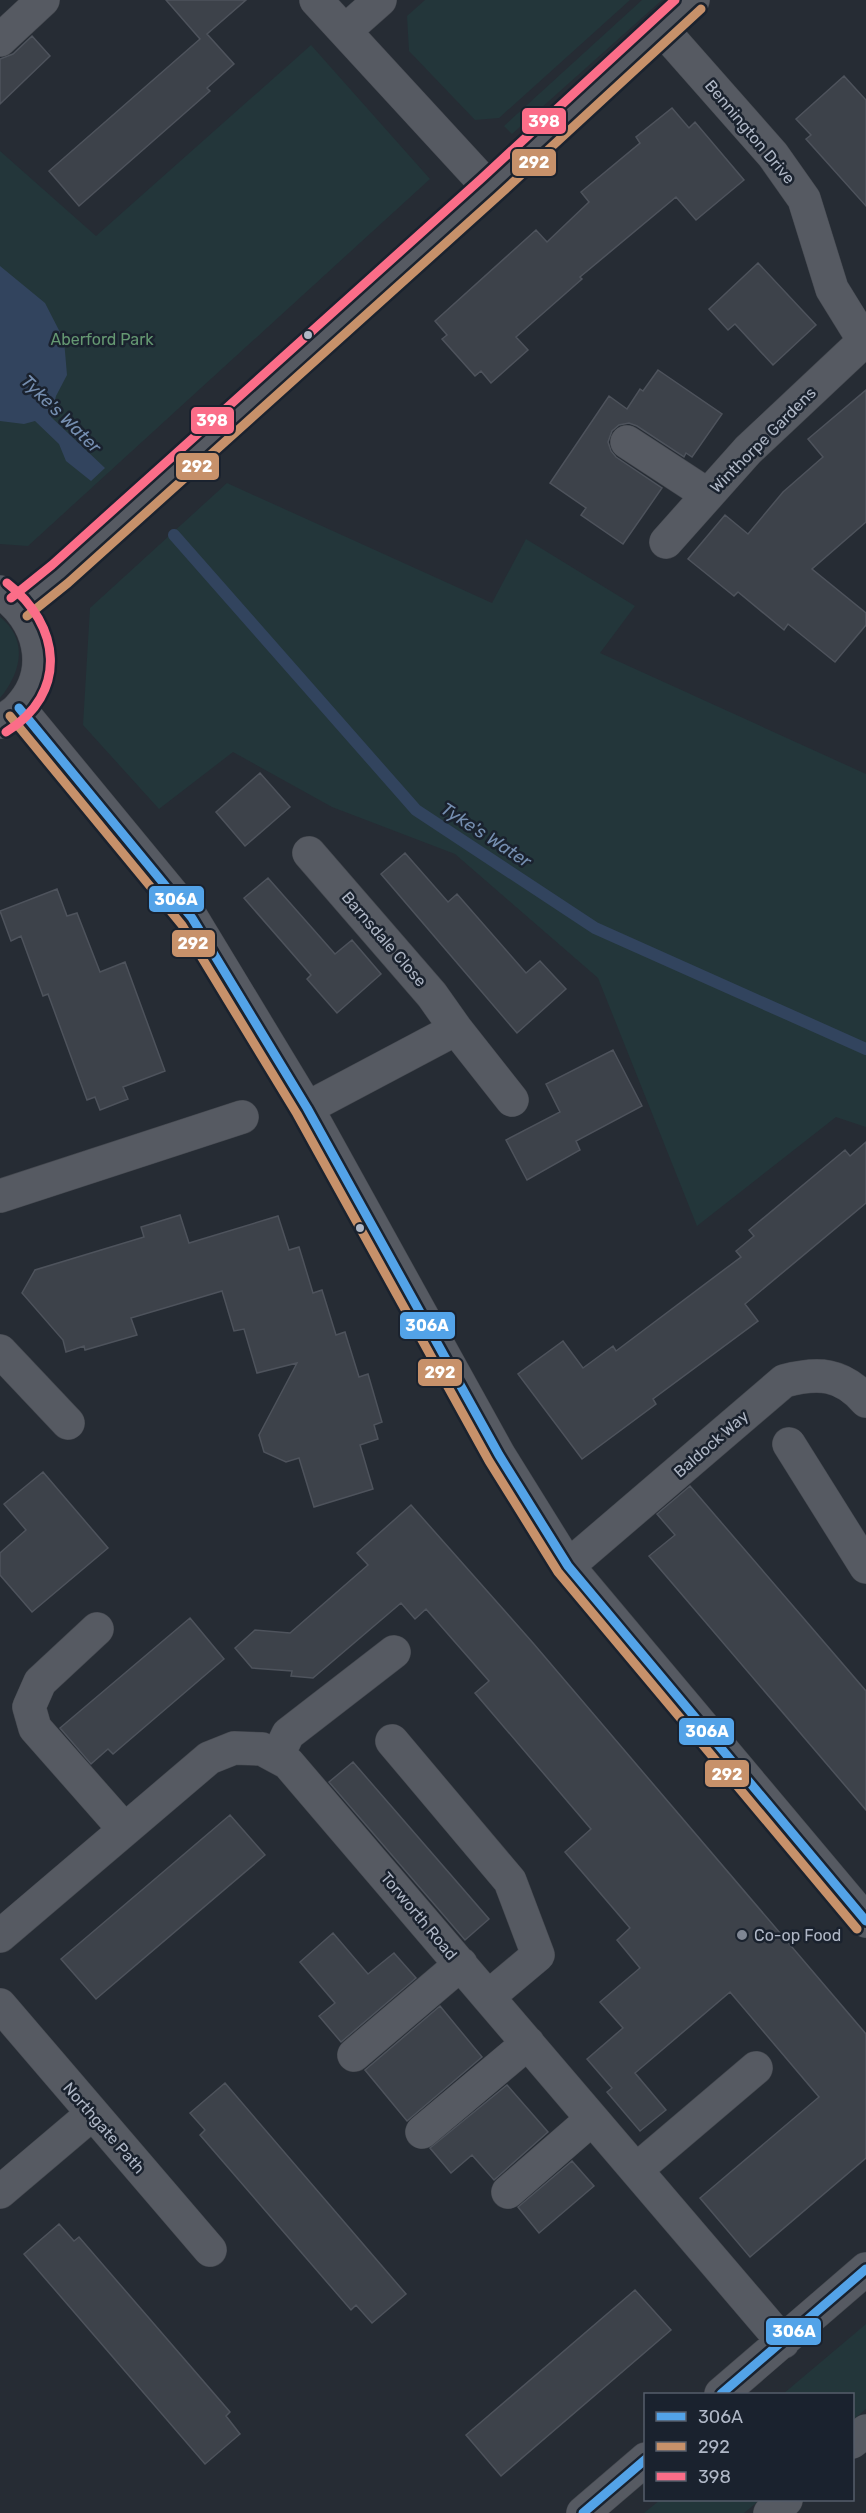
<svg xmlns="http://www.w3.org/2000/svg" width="866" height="2513" font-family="Rubik,sans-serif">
<rect width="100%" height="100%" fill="#262c34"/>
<path fill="#23363a" d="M 425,0 L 630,0 L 499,118 L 475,120 L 409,51 L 407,16 Z
M 642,0 L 662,0 L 512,134 L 504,126 Z
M 311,45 L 430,179 L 28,546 L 0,544 L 0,151 L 96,236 Z
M 227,483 L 492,603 L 526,539 L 635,606 L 600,653 L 866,774 L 866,1127 L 836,1117 L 697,1226 L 598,978 L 455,854 L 332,807 L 233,752 L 159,809 L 83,725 L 90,608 Z
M 0,617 C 29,640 21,673 0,698 Z
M 866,2324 L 866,2409 L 853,2420 L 852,2394 L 783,2394 Z
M 660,2500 L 760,2500 L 744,2513 L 644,2513 Z"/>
<path fill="#32445e" d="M 0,266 L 45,303 L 64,340 L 67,375 L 56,396 L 51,417 L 105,468 L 91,481 L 66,461 L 59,444 L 35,421 L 24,424 L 0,421 Z"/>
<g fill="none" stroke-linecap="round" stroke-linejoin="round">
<path stroke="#32445e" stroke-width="12" d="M 174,535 L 416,810 L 595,928 L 866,1049"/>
</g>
<path fill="#3d424a" stroke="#4e535c" stroke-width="1.5" d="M 166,0 L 246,0 L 207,34 L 234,64 L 207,88 L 210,91 L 79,206 L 49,171 L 200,39 Z
M 32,36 L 50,56 L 0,104 L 0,59 L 13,54 Z
M 844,76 L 866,100 L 866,206 L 806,139 L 811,135 L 796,119 Z
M 672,108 L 689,128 L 695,122 L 744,180 L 696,220 L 676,197 L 580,277 L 582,279 L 516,337 L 528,350 L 491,383 L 481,371 L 475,376 L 442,339 L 447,335 L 435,321 L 536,230 L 547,242 L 589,202 L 581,192 L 640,143 L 636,137 Z
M 758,263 L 816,325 L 773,365 L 735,324 L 728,330 L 709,309 Z
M 658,370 L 722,414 L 692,457 L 686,453 L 684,457 L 637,426 L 629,423 L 619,425 L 612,431 L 608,442 L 611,451 L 616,457 L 662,488 L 623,544 L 581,515 L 586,508 L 550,483 L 609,396 L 627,409 L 640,389 L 643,391 Z
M 866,390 L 866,522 L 812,569 L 866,613 L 866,625 L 835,662 L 788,624 L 784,630 L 738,592 L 734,596 L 688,559 L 725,515 L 748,534 L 783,492 L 823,457 L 808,439 Z
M 260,773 L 290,807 L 245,846 L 216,812 Z
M 405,853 L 448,902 L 457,894 L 526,973 L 540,961 L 566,989 L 517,1033 L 381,874 Z
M 268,878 L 335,954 L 352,940 L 381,974 L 337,1013 L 307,979 L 311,975 L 244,898 Z
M 57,889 L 67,916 L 77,913 L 100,972 L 125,962 L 165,1071 L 123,1087 L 128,1099 L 100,1110 L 95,1097 L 87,1100 L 48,994 L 43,996 L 21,936 L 11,941 L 0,911 Z
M 613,1050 L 642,1106 L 576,1141 L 580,1150 L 527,1180 L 506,1140 L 560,1112 L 546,1084 Z
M 866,1142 L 866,1203 L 745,1304 L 758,1321 L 653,1399 L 656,1404 L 582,1459 L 518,1374 L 563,1341 L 583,1368 L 613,1346 L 616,1351 L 741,1257 L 736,1251 L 754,1236 L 749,1230 L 845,1150 L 850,1156 Z
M 180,1215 L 189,1243 L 278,1216 L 289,1250 L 299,1247 L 313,1293 L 322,1290 L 336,1335 L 345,1332 L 359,1377 L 368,1374 L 382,1422 L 374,1425 L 378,1439 L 360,1445 L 373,1489 L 314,1507 L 299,1458 L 286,1462 L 264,1452 L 259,1435 L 297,1363 L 257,1373 L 244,1329 L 234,1331 L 222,1291 L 131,1318 L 137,1335 L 85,1350 L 84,1346 L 66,1352 L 63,1340 L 22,1293 L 35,1270 L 144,1237 L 141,1227 Z
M 43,1472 L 108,1548 L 32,1612 L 0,1575 L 0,1553 L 26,1530 L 4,1504 Z
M 690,1486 L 866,1691 L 866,1810 L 649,1556 L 675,1535 L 657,1514 Z
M 411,1505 L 533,1643 L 866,2034 L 866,2158 L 750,2257 L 700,2198 L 819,2097 L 730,1992 L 635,2073 L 666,2110 L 640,2131 L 607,2092 L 612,2088 L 587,2059 L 623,2028 L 600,2002 L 640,1968 L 617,1940 L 630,1928 L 565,1852 L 591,1829 L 475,1693 L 489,1681 L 426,1609 L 415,1619 L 401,1603 L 313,1678 L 291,1676 L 292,1671 L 252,1668 L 235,1648 L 255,1630 L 290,1633 L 368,1565 L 357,1553 Z
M 190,1618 L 224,1659 L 113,1754 L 108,1749 L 91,1764 L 60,1728 Z
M 353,1762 L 489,1919 L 465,1940 L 329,1782 Z
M 230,1815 L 265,1855 L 96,1999 L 61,1959 Z
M 333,1933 L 368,1974 L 394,1953 L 416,1978 L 341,2042 L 319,2016 L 335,2003 L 300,1962 Z
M 440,2006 L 482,2057 L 407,2121 L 365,2070 Z
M 225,2083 L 406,2294 L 372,2323 L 356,2305 L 351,2310 L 200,2135 L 205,2130 L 190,2113 Z
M 507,2085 L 548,2132 L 494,2180 L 472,2155 L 451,2173 L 430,2148 Z
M 572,2161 L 594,2186 L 539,2233 L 518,2207 Z
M 59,2224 L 74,2241 L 79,2237 L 230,2412 L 226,2416 L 240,2434 L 205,2464 L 24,2254 Z
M 635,2290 L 671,2330 L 501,2476 L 466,2435 Z"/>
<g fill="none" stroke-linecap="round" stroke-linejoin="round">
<defs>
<path id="minor" d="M 316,0 L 489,188
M 661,28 L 773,155 L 804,199 L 832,289 L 866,344
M 345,31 L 380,0
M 0,40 L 43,0
M 627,442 L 708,495
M 666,542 L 748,450 L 864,341
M 0,592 C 40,618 54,671 19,708 C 14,714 6,718 0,722
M 19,607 L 60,574 L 489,188 L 693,0
M 19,708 L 192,918 L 307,1108 L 499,1455 L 568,1566 L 866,1921
M 456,1029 L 512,1100
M 307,1108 L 456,1029 L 432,995 L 309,853
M 0,1196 L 242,1117
M 0,1351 L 68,1423
M 789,1444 L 866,1567
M 568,1566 L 784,1381 C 818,1372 842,1373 866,1401
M 97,1629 L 40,1682 L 29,1707 L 35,1728 L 124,1829
M 392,1741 L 510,1881 L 538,1955 L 488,1997
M 277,1757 L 288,1734 L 394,1652
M 0,1936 L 209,1758 L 234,1748 L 262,1749 L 288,1763 L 783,2342
M 0,2005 L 210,2250
M 354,2055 L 461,1964
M 422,2132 L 528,2043
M 636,2170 L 756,2068
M 0,2192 L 92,2114
M 508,2192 L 592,2119
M 721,2394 L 866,2269
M 852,2442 L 866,2431
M 583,2513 L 646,2459
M 770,2513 L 786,2500"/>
</defs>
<use href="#minor" stroke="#44484f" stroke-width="34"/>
<use href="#minor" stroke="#565a62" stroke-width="33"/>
<defs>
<path id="bus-1" d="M 19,708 L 192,918 L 307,1108 L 499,1455 L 568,1566 L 866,1921
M 721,2394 L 866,2269
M 583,2513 L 646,2459"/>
<path id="bus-2" d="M 27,616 L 68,583 L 497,197 L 701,9
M 10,716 L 182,925 L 297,1114 L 489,1461 L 558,1572 L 857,1929"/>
<path id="bus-3" d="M 11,598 L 52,565 L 481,179 L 675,0
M 6,732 C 69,693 61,625 7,583"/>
</defs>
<use href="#bus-1" stroke="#1a222e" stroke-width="14"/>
<use href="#bus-2" stroke="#1a222e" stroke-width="14"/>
<use href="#bus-3" stroke="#1a222e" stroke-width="14"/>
<use href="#bus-1" stroke="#53a3e8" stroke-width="9"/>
<use href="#bus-2" stroke="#c7916a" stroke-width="9"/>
<use href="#bus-3" stroke="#fb6d88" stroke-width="9"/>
</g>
<g fill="#afb7c6" stroke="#1a222e" stroke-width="2">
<circle cx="308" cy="335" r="5"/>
<circle cx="360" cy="1228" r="5"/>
</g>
<circle fill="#7f8693" stroke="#1a222e" stroke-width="2" cx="742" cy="1935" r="6"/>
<g text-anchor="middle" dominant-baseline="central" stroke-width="5" stroke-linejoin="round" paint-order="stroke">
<g font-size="16" fill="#afb7c6" stroke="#1a222e">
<text transform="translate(750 132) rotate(50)">Bennington Drive</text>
<text transform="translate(763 440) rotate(-45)">Winthorpe Gardens</text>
<text transform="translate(384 939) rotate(49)">Barnsdale Close</text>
<text transform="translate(711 1444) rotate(-41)">Baldock Way</text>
<text transform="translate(419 1916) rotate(50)">Torworth Road</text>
<text transform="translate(104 2128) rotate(49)">Northgate Path</text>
</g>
<g font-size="16" fill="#659872" stroke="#1a222e">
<text x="102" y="339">Aberford Park</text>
</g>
<g font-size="16" fill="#afb7c6" stroke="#1a222e" text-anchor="start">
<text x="754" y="1935">Co-op Food</text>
</g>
<g font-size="18" font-style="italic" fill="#758eb0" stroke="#1a222e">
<text transform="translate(61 414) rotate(44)">Tyke's Water</text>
<text transform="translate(486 835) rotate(33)">Tyke's Water</text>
</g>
</g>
<g stroke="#1a222e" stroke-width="2">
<rect x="521" y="107" width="46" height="28" rx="6" fill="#fb6d88"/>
<rect x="511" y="148" width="46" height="29" rx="6" fill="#c7916a"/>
<rect x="190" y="406" width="45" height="29" rx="6" fill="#fb6d88"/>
<rect x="175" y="452" width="45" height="29" rx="6" fill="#c7916a"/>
<rect x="148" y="885" width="57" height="28" rx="6" fill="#53a3e8"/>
<rect x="171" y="929" width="45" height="29" rx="6" fill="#c7916a"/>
<rect x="399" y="1311" width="57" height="29" rx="6" fill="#53a3e8"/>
<rect x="417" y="1358" width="46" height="29" rx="6" fill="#c7916a"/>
<rect x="678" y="1717" width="57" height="29" rx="6" fill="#53a3e8"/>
<rect x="704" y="1759" width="46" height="29" rx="6" fill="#c7916a"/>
<rect x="765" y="2317" width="57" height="29" rx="6" fill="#53a3e8"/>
</g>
<g font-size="16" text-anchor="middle" font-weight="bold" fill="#fff">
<text x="544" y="127">398</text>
<text x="534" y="168">292</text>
<text x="212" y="426">398</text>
<text x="197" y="472">292</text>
<text x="176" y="905">306A</text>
<text x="193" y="949">292</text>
<text x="427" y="1331">306A</text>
<text x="440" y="1378">292</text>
<text x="707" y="1737">306A</text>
<text x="727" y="1780">292</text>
<text x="794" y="2337">306A</text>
</g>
<rect x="644" y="2393" width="210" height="108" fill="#1a222e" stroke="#565e6b" stroke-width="1.5"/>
<rect x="656" y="2412" width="30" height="9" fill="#53a3e8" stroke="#565e6b" stroke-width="1.5"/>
<text x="698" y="2423" font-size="18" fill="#afb7c6">306A</text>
<rect x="656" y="2442" width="30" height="9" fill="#c7916a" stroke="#565e6b" stroke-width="1.5"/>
<text x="698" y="2453" font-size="18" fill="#afb7c6">292</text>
<rect x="656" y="2472" width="30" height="9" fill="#fb6d88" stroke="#565e6b" stroke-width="1.5"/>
<text x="698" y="2483" font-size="18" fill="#afb7c6">398</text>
</svg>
